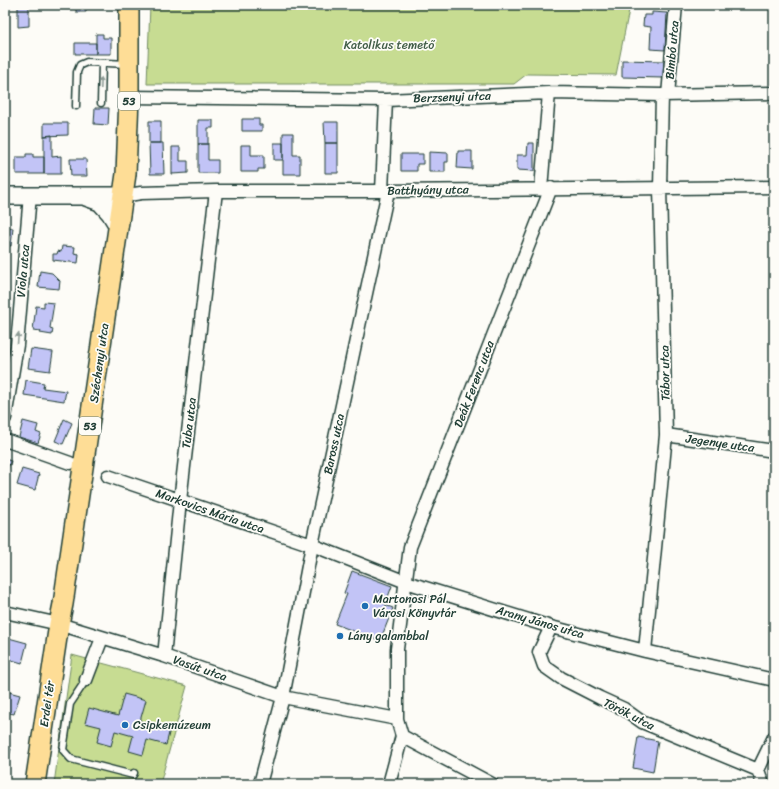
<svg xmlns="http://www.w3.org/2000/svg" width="779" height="789" font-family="Sriracha,sans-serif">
<rect width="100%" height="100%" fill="#fdfcf7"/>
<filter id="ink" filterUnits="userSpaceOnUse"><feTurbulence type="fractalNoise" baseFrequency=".025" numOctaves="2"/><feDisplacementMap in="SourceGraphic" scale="8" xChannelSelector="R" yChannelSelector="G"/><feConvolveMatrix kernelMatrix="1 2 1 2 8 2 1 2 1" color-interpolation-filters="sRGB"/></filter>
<g filter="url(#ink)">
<path fill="#c7dc92" stroke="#738c63" d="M 150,5 L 630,5 L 616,75 L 527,74 L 514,84 L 147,84 Z
M 72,655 L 187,686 L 160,784 L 54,784 Z"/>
<path fill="#c2c4f6" stroke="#1f3d34" d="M 18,5 L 29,5 L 29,26 L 18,27 Z
M 76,5 L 86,5 L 86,12 L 76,12 Z
M 652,12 L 667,13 L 665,50 L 650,49 L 651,27 L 643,26 L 644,15 L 652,15 Z
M 96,34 L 103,34 L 103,38 L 111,38 L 111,54 L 96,54 Z
M 75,43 L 96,43 L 96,54 L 75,54 Z
M 622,60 L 664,61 L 663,78 L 622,77 Z
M 95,108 L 109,108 L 108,125 L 94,124 Z
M 242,119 L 259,119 L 259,125 L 262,125 L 262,131 L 242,131 Z
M 198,120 L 213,120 L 213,128 L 208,128 L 208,144 L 198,144 Z
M 149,121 L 161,121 L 161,143 L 149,143 Z
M 324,122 L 338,122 L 338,143 L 325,143 Z
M 44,123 L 68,123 L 68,135 L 44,136 Z
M 283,133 L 293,133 L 293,155 L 300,155 L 300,174 L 283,174 Z
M 52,135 L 52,157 L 61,156 L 61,174 L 44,174 L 44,136 Z
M 149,143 L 163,143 L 164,174 L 150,174 Z
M 274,143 L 283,143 L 283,160 L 274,160 Z
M 325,143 L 338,143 L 338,173 L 325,173 Z
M 528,143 L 534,143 L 534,171 L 517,170 L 517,155 L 527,155 Z
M 198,144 L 208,144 L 208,160 L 218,160 L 218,173 L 198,173 Z
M 241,145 L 251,145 L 251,155 L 264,155 L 264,169 L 258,169 L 258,172 L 241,172 Z
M 172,147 L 180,147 L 180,161 L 188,161 L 188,173 L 172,174 Z
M 458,151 L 472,151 L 472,169 L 457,168 Z
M 429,152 L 448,153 L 448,162 L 445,162 L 445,172 L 429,172 Z
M 26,154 L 33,154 L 33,157 L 44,157 L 44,174 L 16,174 L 16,157 L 26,157 Z
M 401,154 L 423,154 L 423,164 L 417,164 L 417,171 L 401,171 Z
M 70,159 L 86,159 L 87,176 L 71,176 Z
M 5,227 L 13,228 L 11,246 L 5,245 Z
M 62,246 L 75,247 L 74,253 L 79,254 L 78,263 L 53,260 L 53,254 L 57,254 L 58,251 L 61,252 Z
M 5,271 L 8,271 L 7,286 L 5,285 Z
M 40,271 L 52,273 L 60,281 L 59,289 L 38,287 Z
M 44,302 L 54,303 L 50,328 L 53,329 L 52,335 L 40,333 L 41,331 L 33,330 L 36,306 L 44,307 Z
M 31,349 L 53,352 L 50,371 L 28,368 Z
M 26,380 L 44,383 L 43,388 L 66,391 L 64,401 L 24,395 Z
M 64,419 L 72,423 L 63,444 L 55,441 Z
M 23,421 L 38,425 L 36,432 L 41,434 L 38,443 L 19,437 Z
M 5,459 L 11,461 L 7,470 L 5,470 Z
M 22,469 L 39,474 L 35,490 L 17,485 Z
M 352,571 L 392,586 L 385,605 L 393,608 L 380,641 L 335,624 L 347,594 L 344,593 Z
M 5,637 L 27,643 L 22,663 L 5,658 Z
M 5,691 L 20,695 L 14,714 L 5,712 Z
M 124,694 L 146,700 L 140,721 L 170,729 L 166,745 L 147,740 L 143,755 L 129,751 L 133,736 L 115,731 L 111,746 L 97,742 L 101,727 L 85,723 L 89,708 L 118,716 Z
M 638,737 L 658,741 L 653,772 L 633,768 Z
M 5,747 L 11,749 L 6,768 L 5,768 Z"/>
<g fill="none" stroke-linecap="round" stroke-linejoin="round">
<defs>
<path id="lane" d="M 101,103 L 102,63
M 76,106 L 77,72 L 80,65 L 87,62 L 127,64
M 86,680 L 70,704 L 63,750 L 71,759 L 133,775 L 134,773"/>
<path id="street" d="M 668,95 L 676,5
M 129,97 L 386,100 L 549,93 L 662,95 L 774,93
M 541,189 L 549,93
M 382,191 L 386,100
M 122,196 L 141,193 L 216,191 L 388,191 L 774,187
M 5,418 L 17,345 L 30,195
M 666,435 L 774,451
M 5,440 L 70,463
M 108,476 L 312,545 L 406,582 L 551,627 L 645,651 L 774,680
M 5,612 L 59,624 L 164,656 L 283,697 L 397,719
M 551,627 L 539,652 L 544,666 L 561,678 L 600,698 L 624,709 L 642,722 L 758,770
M 645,651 L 666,435 L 660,188 L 662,95
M 164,656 L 180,501 L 216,191
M 86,680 L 102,638
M 402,736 L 492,784
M 260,784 L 283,697 L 312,545 L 388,191
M 389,784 L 402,736 L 397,719 L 397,649 L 410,547 L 551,188
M 763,784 L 758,770 L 774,737"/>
<path id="secondary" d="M 5,196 L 122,196
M 86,197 L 100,202 L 110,213 L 118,226"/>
<path id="primary" d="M 35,784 L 59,624 L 63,604 L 126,174 L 129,97 L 129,5"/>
</defs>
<use href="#lane" stroke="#1f3d34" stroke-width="9"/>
<use href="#street" stroke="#1f3d34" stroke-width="15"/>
<use href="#secondary" stroke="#1f3d34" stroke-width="20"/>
<use href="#primary" stroke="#1f3d34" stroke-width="22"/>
<use href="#lane" stroke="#fdfcf7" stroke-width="6"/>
<use href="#street" stroke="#fdfcf7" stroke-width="12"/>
<use href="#secondary" stroke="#fdfcf7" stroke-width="17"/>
<use href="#primary" stroke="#fedd96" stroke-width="19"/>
</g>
<defs><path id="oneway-solid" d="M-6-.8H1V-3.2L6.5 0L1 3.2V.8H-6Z"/></defs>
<g fill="#8e9c96">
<use href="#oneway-solid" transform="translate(101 83) rotate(-88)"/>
<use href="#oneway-solid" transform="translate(18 338) rotate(-85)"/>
</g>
</g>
<g fill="#1f6fb2" stroke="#fdfcf7" stroke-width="1.5">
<circle cx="365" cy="606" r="4"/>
<circle cx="340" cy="636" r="4"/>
<circle cx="125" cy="725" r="4"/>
</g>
<g text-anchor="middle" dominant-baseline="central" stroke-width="3.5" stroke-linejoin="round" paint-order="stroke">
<g fill="#fdfcf7" stroke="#62766e" stroke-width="1">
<rect x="118" y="92" width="22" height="18" rx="3"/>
<rect x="79" y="417" width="22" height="18" rx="3"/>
</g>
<g font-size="11" font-weight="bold" fill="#1f3d34">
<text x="129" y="101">53</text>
<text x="90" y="426">53</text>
</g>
<g font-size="12" fill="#415d47" stroke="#fdfcf7">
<text x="389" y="45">Katolikus temető</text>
</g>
<g font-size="12" fill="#1f3d34" stroke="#fdfcf7">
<text transform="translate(672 50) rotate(-85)">Bimbó utca</text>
<text transform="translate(452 97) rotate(-2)">Berzsenyi utca</text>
<text transform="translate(428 190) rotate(-1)">Batthyány utca</text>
<text transform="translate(23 271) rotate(-85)">Viola utca</text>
<text transform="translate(99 363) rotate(-82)">Széchenyi utca</text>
<text transform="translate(665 373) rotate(-91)">Tábor utca</text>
<text transform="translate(474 384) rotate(-69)">Deák Ferenc utca</text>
<text transform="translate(189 423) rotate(-83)">Tuba utca</text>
<text transform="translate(720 443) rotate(8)">Jegenye utca</text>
<text transform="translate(334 444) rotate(-78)">Baross utca</text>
<text transform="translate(210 511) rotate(19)">Markovics Mária utca</text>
<text transform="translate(540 622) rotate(16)">Arany János utca</text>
<text transform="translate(200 668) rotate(19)">Vasút utca</text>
<text transform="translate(47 704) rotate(-82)">Erdei tér</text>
<text transform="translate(629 714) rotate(27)">Török utca</text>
</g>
<g font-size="12" fill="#1f3d34" stroke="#fdfcf7" text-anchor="start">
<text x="373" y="599">Martonosi Pál<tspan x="373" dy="14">Városi Könyvtár</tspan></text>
<text x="348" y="636">Lány galambbal</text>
<text x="133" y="725">Csipkemúzeum</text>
</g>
</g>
<rect width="779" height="789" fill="none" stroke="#fdfcf7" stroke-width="20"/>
<rect x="10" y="10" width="759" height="769" fill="none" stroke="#1f3d34" stroke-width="1.5" filter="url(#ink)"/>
</svg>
